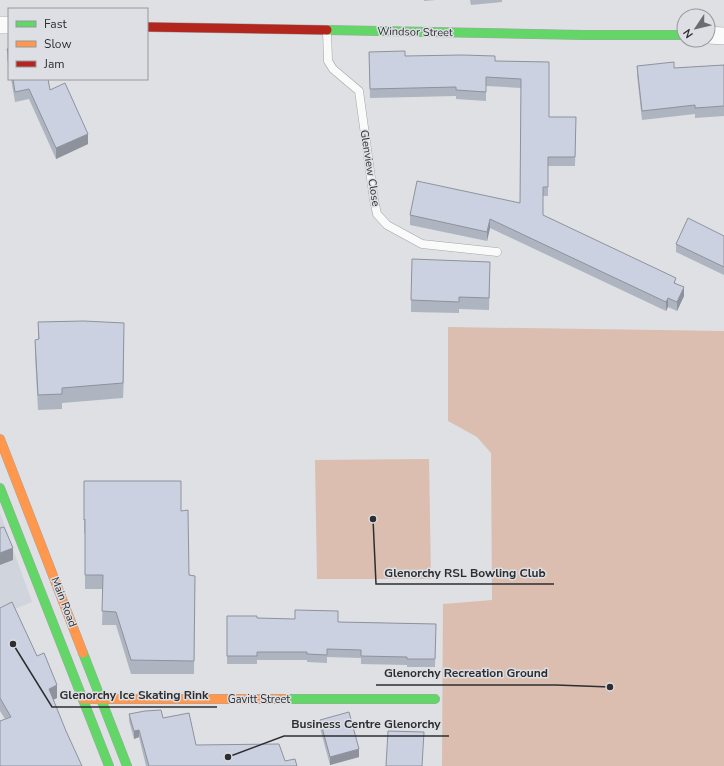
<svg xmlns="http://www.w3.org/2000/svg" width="724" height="766" font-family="'Nunito Sans',sans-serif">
<rect width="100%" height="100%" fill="#dee0e3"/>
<path fill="#d0d4dc" d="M 0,513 L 32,602 L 0,615 Z"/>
<path fill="#dbbeaf" d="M 448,327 L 724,331 L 724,766 L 442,766 L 443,604 L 492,600 L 491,453 L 477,437 L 448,421 Z
M 429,459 L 431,579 L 317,579 L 315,460 Z"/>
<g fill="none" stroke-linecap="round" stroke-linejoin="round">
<defs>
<path id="lane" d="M 327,31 L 328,61 L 333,69 L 359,91 L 374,200 L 377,214 L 387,225 L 422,244 L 497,252"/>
<path id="street" d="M 0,25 L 9,25
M 708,35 L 724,36"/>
<path id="fast" d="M 327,30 L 584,35 L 684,35
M 0,488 L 109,766
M 83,653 L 127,766
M 285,699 L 435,699"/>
<path id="slow" d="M 0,439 L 83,653
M 83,699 L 285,699"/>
<path id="jam" d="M 147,27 L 327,30"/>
</defs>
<use href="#lane" stroke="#a3a4a6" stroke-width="9"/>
<use href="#street" stroke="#a3a4a6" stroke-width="18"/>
<use href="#fast" stroke="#a3a4a6" stroke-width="10"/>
<use href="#slow" stroke="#a3a4a6" stroke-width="10"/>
<use href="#jam" stroke="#a3a4a6" stroke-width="10"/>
<use href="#lane" stroke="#fafafb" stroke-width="8"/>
<use href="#street" stroke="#fafafb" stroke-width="17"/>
<use href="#fast" stroke="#63d668" stroke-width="9"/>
<use href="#slow" stroke="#ff974d" stroke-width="9"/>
<use href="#jam" stroke="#b3261e" stroke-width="9"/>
</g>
<path fill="#afb4c1" d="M 422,0 L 436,0 L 424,1 L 424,0 Z
M 470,0 L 502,0 L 502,2 L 471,5 Z
M 9,48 L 9,68 L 7,59 L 7,49 Z
M 369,52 L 405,56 L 495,61 L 549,62 L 549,117 L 576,117 L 575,166 L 548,166 L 548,196 L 543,196 L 543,215 L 676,283 L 684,296 L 677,311 L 668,307 L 666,311 L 490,228 L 487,241 L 410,225 L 410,215 L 520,203 L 521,88 L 486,86 L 486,101 L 456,99 L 456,96 L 370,98 Z
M 724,65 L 724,116 L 695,118 L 695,114 L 642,120 L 637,75 L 637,66 L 674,68 Z
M 11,79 L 48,79 L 50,90 L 88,144 L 56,159 L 29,99 L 15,102 Z
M 724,236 L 724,275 L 676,252 L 676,244 Z
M 490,274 L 489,310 L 459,309 L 459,313 L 411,312 L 411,300 Z
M 38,322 L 124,338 L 123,398 L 62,403 L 62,409 L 38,410 L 35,355 L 35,340 L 38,339 Z
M 84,481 L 181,511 L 189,575 L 195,576 L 194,674 L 131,674 L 116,625 L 102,625 L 103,589 L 85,589 L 85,533 L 84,533 Z
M 0,608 L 57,698 L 5,719 L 0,711 Z
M 227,616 L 257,618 L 338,622 L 436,624 L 435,667 L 407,667 L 407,665 L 361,664 L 361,658 L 327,657 L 327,663 L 307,662 L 307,660 L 257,660 L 257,664 L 227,664 Z
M 129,714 L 163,718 L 196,745 L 285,761 L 297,766 L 146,766 L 139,737 L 134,739 L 129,721 Z
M 320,720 L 359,757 L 330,765 L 320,728 Z"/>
<path fill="#8e929d" d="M 88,134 L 88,144 L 56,159 L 56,148 Z
M 490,219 L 490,228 L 487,241 L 487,232 Z
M 684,287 L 684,296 L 677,311 L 677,302 Z
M 668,298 L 668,307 L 666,311 L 666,302 Z
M 124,323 L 124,338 L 123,398 L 123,383 Z
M 13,548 L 13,560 L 0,565 L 0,553 Z
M 57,685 L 57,698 L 49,702 L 49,689 Z
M 139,730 L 139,737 L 134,739 L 134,731 Z
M 359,749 L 359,757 L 330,765 L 330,757 Z"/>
<path fill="#cbd1e0" stroke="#8e929d" d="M 9,48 L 9,58 L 7,49 Z
M 405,51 L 405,56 L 462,55 L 495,56 L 495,61 L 549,62 L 549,117 L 576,117 L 575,157 L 548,157 L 548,187 L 543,187 L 543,215 L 676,278 L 674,283 L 684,287 L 677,302 L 668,298 L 666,302 L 490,219 L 487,232 L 410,215 L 417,181 L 520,203 L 521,79 L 486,77 L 486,92 L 456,90 L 456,87 L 370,89 L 369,52 Z
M 674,62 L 674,68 L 724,65 L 724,106 L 695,108 L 695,105 L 642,111 L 637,66 Z
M 13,79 L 48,79 L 50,90 L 65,83 L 88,134 L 56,148 L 29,89 L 15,92 Z
M 688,218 L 724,236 L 724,267 L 676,244 Z
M 412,259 L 490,262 L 489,298 L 459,297 L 459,302 L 411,300 Z
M 84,321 L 124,323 L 123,383 L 62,388 L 62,394 L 38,395 L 35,340 L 39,339 L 38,322 Z
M 84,481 L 181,481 L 181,511 L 188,510 L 189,575 L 195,576 L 194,661 L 131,660 L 116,612 L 102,611 L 103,575 L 85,575 L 85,519 L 84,520 Z
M 4,527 L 13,548 L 0,553 L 0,528 Z
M 12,602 L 37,656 L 44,653 L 57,685 L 49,689 L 66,731 L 82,766 L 0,766 L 0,721 L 11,717 L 0,698 L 0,608 Z
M 295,610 L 338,611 L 338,622 L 436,624 L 435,659 L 407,659 L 407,657 L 361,656 L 361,650 L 327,649 L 327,655 L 307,654 L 307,652 L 257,652 L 257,656 L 227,656 L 227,616 L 257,616 L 257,618 L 295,619 Z
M 161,710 L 163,718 L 189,713 L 196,745 L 279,744 L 285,761 L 295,759 L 297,766 L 149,766 L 139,730 L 134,731 L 129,714 L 145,711 Z
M 349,712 L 359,749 L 330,757 L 320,720 Z
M 388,731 L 424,732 L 422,766 L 386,766 Z"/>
<g text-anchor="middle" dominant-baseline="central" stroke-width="3" stroke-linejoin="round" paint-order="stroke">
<g font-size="11" fill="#2d2e30" stroke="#dddfe4">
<text transform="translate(415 32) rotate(1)">Windsor Street</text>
<text transform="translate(370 168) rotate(81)">Glenview Close</text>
<text transform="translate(64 602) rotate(69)">Main Road</text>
<text x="259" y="699">Gavitt Street</text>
</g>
</g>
<path fill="none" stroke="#2d2e30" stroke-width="1.5" d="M373 519L376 584H554M610 687L556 685H376M13 644L52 707H217M228 757L284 736H449"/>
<g fill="#2d2e30" stroke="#dddfe4" stroke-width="1.5">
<circle cx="373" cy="519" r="4"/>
<circle cx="610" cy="687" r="4"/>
<circle cx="13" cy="644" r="4"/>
<circle cx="228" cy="757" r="4"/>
</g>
<g font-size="12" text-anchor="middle" font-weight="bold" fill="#2d2e30" stroke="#dddfe4" stroke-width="3" stroke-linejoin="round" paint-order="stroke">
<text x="465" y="577">Glenorchy RSL Bowling Club</text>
<text x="466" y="677">Glenorchy Recreation Ground</text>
<text x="134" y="699">Glenorchy Ice Skating Rink</text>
<text x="366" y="728">Business Centre Glenorchy</text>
</g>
<rect x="8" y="8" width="140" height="72" fill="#dddfe4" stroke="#97989c"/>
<rect x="16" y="21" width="20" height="6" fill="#63d668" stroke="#97989c"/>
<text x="44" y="28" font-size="12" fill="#2d2e30">Fast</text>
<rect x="16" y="41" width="20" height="6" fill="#ff974d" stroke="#97989c"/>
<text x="44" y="48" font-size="12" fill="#2d2e30">Slow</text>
<rect x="16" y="61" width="20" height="6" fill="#b3261e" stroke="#97989c"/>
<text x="44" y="68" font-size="12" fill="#2d2e30">Jam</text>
<g transform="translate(696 28) rotate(235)"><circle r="19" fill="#dddfe4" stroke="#97989c"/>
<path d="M0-3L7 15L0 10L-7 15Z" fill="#6b6c6f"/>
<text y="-6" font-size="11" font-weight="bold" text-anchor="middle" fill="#2d2e30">N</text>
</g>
</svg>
